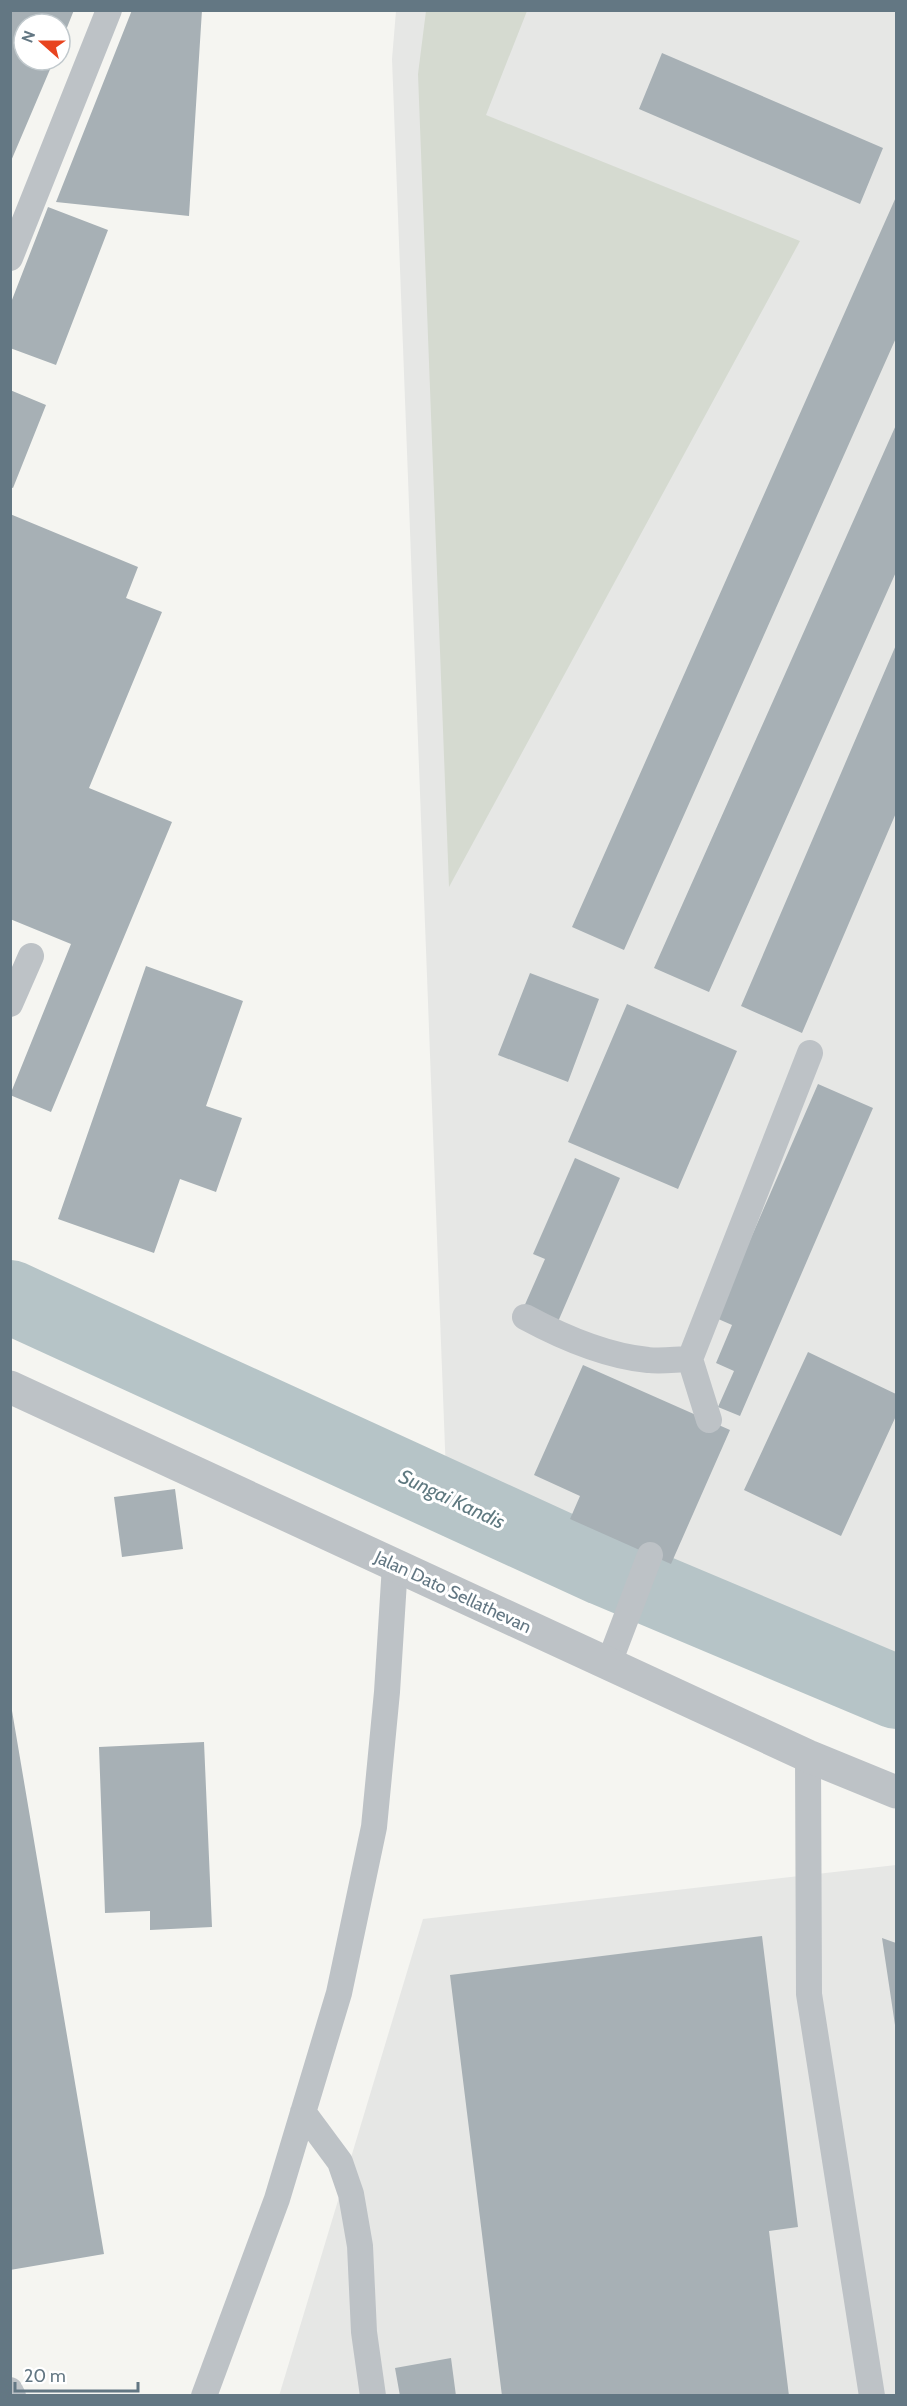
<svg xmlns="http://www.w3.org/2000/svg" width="907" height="2406" font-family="Cabin,sans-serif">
<rect width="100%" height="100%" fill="#f5f5f1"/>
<path fill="#e6e7e5" d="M 396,11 L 896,11 L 896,1672 L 446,1474 L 392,59 Z
M 896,1865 L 896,2395 L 279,2396 L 423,1919 Z"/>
<path fill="#d5dad0" d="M 426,11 L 527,11 L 486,115 L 800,241 L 449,887 L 418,74 Z"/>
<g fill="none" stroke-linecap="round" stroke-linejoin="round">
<path stroke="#b6c4c7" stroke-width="74" d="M 10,1297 L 604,1569 L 896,1692"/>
</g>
<path fill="#a7b0b5" d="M 10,10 L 74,10 L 60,45 L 60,24 L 24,24 L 24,60 L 54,60 L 11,161 Z
M 132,10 L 202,10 L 189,216 L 56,202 Z
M 662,53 L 883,148 L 860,204 L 639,109 Z
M 896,197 L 896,338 L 624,950 L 572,927 Z
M 48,207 L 108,230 L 56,365 L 10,348 L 10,305 Z
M 10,390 L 46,405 L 13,488 L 10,487 Z
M 896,425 L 896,572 L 709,992 L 654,968 Z
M 10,514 L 138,567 L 126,598 L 162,612 L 89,788 L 172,822 L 51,1112 L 10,1095 L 71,944 L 10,919 Z
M 896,645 L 896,813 L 802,1033 L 741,1006 Z
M 146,966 L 243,1001 L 206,1106 L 242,1118 L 216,1192 L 180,1179 L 154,1253 L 58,1219 Z
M 530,973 L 599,999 L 568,1082 L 498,1055 Z
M 627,1004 L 737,1051 L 678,1189 L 568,1142 Z
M 818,1084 L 873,1108 L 740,1416 L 718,1407 L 734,1371 L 716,1363 L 732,1325 L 716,1318 Z
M 575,1158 L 620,1178 L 557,1324 L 523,1309 L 545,1259 L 533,1254 Z
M 808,1352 L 896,1394 L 896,1416 L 841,1536 L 744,1490 Z
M 583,1365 L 730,1430 L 671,1564 L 570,1519 L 580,1496 L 534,1475 Z
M 175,1489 L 183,1549 L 122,1557 L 114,1497 Z
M 10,1699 L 104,2254 L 10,2270 Z
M 204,1742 L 212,1927 L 150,1930 L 150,1911 L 105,1913 L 99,1747 Z
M 762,1936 L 798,2227 L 769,2231 L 789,2396 L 502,2396 L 450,1975 Z
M 882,1938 L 896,1943 L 896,2025 L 895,2025 Z
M 451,2358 L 456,2396 L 400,2396 L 395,2368 Z"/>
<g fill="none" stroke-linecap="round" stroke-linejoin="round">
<path stroke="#bdc2c6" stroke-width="26" d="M 10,258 L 109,10
M 10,1004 L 31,956
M 525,1317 C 562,1337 606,1356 648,1360 C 662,1362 677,1359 690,1359
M 709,1420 L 690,1359 L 810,1053
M 609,1663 L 650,1555
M 808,1756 L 809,1994 L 872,2396
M 303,2112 L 340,2162 L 351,2194 L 360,2246 L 364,2332 L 373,2396
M 10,2390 L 13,2396
M 204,2396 L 277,2199 L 339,1993 L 374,1827 L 387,1692 L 395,1565"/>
<path stroke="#bdc2c6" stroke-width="33" d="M 10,1387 L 808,1756 L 896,1792"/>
</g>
<g text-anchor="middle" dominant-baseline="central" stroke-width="6" stroke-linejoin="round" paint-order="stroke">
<g font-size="18" fill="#637783" stroke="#fff">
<text transform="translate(453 1592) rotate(25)">Jalan Dato Sellathevan</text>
</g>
<g font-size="20" font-style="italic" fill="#5f7980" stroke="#fff">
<text transform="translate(452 1499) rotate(25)">Sungai Kandis</text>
</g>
</g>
<rect width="907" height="2406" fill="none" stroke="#637783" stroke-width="24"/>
<g transform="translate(42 42) rotate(291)"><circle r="28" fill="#ffffff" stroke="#c1c9cd" stroke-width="1.5"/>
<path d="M0-4.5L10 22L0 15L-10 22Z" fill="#e8441f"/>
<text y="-9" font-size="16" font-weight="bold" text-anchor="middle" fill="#637783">N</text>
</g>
<path d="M15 2382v9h123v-9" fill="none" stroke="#637783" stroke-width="3"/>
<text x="24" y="2382" font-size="18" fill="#637783" stroke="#ffffff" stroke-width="4.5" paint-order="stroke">20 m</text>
</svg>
